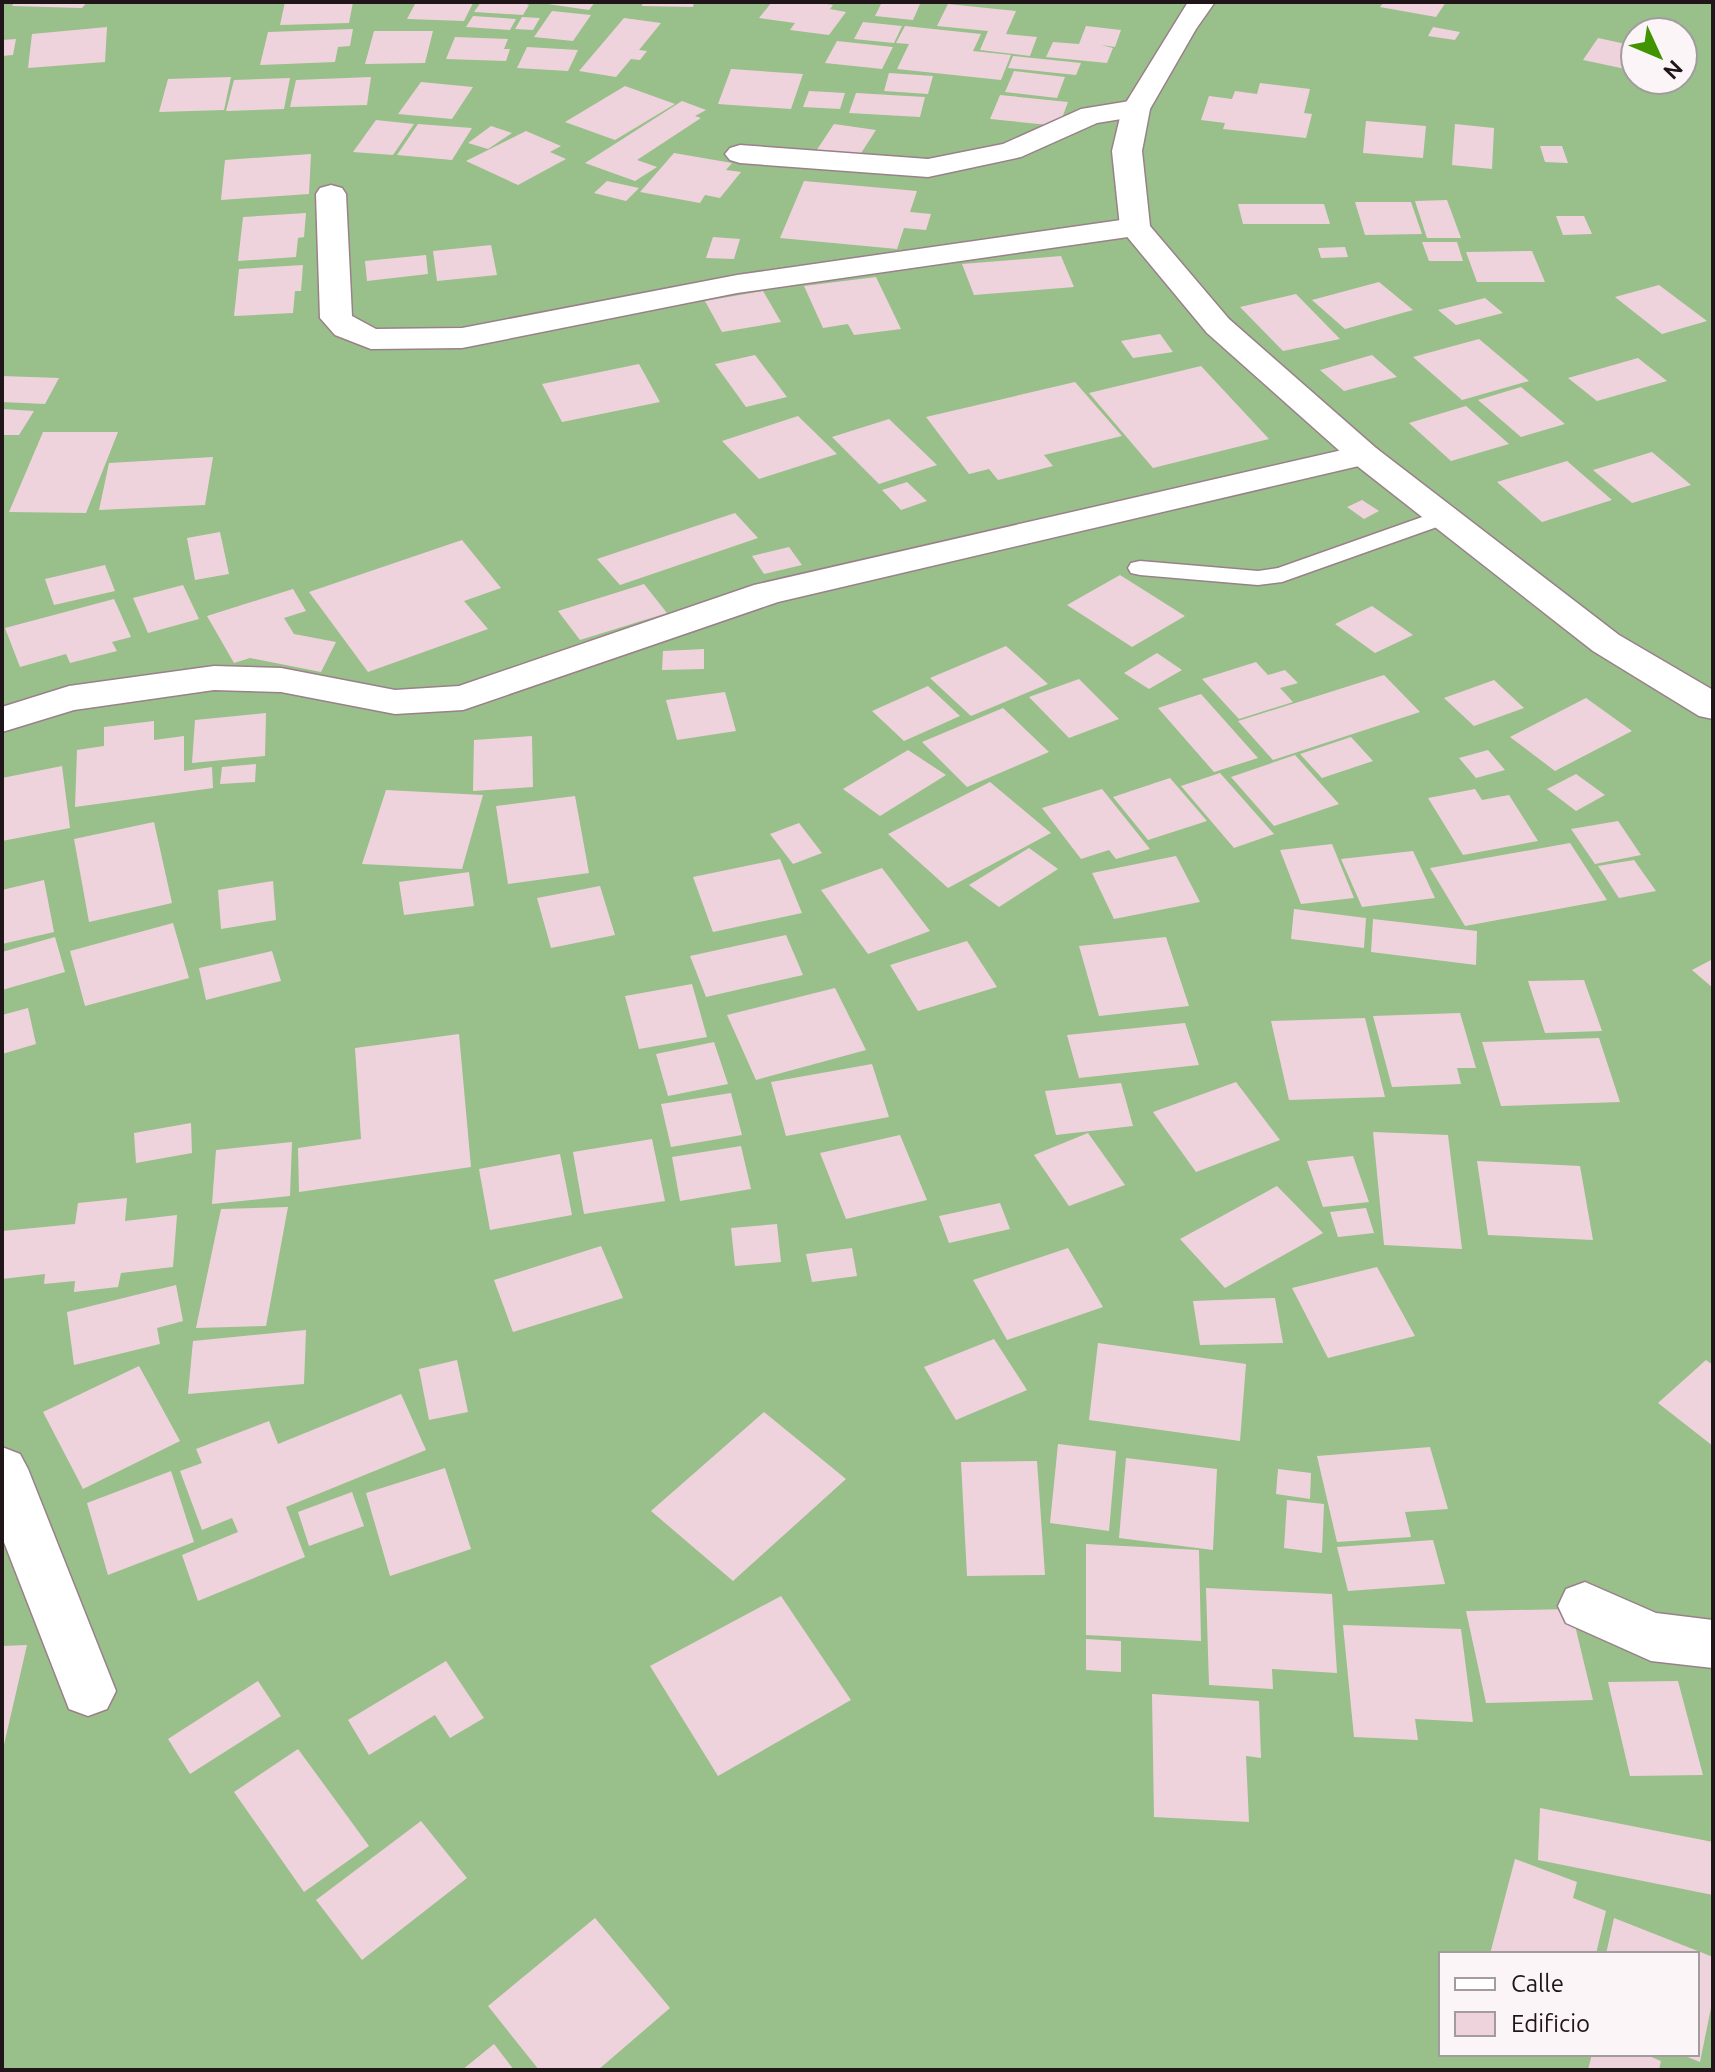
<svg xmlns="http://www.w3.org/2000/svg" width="1715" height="2072" font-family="Ubuntu,sans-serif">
<rect width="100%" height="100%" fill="#fbf5f7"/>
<path fill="#99bf8b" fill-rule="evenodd" d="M 2,2 L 1713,2 L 1713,2070 L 2,2070 ZM 1635,32 L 1683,32 L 1683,80 L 1635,80 ZM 1441,1954 L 1697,1954 L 1697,2054 L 1441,2054 Z"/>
<path fill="#efd3dc" d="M 15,2 L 87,2 L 82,8 L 12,6 Z
M 285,2 L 353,2 L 349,23 L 280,25 Z
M 416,2 L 463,2 L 473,3 L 464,21 L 407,19 Z
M 481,2 L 522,2 L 529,5 L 523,15 L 474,12 Z
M 534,2 L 595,2 L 589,10 Z
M 643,2 L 694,2 L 693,7 L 642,6 Z
M 772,2 L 815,2 L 833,5 L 830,9 L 846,12 L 829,35 L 790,30 L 795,23 L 759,18 Z
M 882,2 L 898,2 L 920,4 L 913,20 L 875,16 Z
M 1384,2 L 1446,2 L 1436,17 L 1380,7 Z
M 948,4 L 1016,11 L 1006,34 L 1037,37 L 1030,56 L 980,50 L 988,31 L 937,26 Z
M 552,11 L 591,15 L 573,41 L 534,37 Z
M 473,16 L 516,19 L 510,30 L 466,27 Z
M 522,17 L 540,18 L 533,30 L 515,29 Z
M 624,18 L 661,23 L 639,50 L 647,51 L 640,60 L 631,59 L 616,77 L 579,71 Z
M 863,22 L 902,26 L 894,43 L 854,39 Z
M 905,26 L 981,34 L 973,51 L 1011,55 L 1001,80 L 897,69 L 909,44 L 896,43 Z
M 1086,26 L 1121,30 L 1115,47 L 1101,45 L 1113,48 L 1107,63 L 1046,57 L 1053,42 L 1079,44 Z
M 107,27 L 105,62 L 28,68 L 32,34 Z
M 1433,27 L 1460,32 L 1455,40 L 1428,36 Z
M 353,29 L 350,46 L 338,47 L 335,62 L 260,65 L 268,32 Z
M 374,31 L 433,31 L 425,63 L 365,64 Z
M 455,37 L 508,39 L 504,49 L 510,49 L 506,61 L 446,59 Z
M 1598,38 L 1635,46 L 1635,71 L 1583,60 Z
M 16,39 L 13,55 L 2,56 L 2,40 Z
M 837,41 L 893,47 L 882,69 L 825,63 Z
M 527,47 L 578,50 L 568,71 L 517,68 Z
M 1013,56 L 1081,63 L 1076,75 L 1008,68 Z
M 1683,56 L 1697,59 L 1683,83 Z
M 731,69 L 803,74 L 791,109 L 718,104 Z
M 1014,71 L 1065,77 L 1057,98 L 1005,92 Z
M 889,73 L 933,76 L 928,94 L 884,91 Z
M 231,77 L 224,110 L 159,112 L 168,79 Z
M 371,77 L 367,105 L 290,107 L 296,80 Z
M 290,78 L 284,109 L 226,111 L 234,80 Z
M 1635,80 L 1667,80 L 1669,81 L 1664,90 L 1633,83 Z
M 421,82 L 473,87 L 452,119 L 398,114 Z
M 1260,83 L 1310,89 L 1304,113 L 1312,114 L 1306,138 L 1223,129 L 1225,123 L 1201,120 L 1209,96 L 1232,99 L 1235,91 L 1257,94 Z
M 625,86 L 675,104 L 615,140 L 565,122 Z
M 809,91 L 845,93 L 840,109 L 803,107 Z
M 856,93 L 925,97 L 920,117 L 849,113 Z
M 1000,95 L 1068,102 L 1059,126 L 990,119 Z
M 682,101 L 706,110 L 695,116 L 701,118 L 637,160 L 657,167 L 635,181 L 585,163 Z
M 376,120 L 414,124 L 393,155 L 353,152 Z
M 1366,121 L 1426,126 L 1423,158 L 1363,153 Z
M 418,124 L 472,128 L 452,160 L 397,155 Z
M 834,124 L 876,130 L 856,161 L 814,154 Z
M 1455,124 L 1494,128 L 1492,169 L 1452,165 Z
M 491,126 L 512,133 L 488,149 L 468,143 Z
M 526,131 L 561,146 L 550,152 L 566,159 L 518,185 L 466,161 Z
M 1540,146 L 1562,146 L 1568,163 L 1545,162 Z
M 674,153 L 732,163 L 726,170 L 741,172 L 720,198 L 705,195 L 700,203 L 640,192 Z
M 311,154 L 309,194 L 221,200 L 225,160 Z
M 607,181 L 639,188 L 626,201 L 594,193 Z
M 804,181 L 917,191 L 910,212 L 931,214 L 926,230 L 904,228 L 897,249 L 780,238 Z
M 1447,200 L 1461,238 L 1427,238 L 1415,201 Z
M 1355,202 L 1411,202 L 1422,234 L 1365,235 Z
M 1238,204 L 1324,204 L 1330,224 L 1243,224 Z
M 306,213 L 304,237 L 298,238 L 296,257 L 238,261 L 243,217 Z
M 1556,216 L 1584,216 L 1592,234 L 1563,235 Z
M 713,237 L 740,239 L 734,259 L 706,258 Z
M 1422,242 L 1457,242 L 1463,261 L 1429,261 Z
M 491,245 L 497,275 L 437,281 L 433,251 Z
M 1345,247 L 1348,257 L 1321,258 L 1318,248 Z
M 1532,251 L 1545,282 L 1477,282 L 1466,252 Z
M 426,255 L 428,274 L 367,281 L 365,261 Z
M 1061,256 L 1074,287 L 974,295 L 962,264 Z
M 303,265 L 301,291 L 295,291 L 293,313 L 234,316 L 239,269 Z
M 876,277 L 901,329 L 854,335 L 848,324 L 823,328 L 804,286 Z
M 1379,282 L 1413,310 L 1345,329 L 1312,300 Z
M 1659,285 L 1707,321 L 1662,334 L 1615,297 Z
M 763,291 L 781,322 L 722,332 L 705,301 Z
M 1296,294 L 1340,339 L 1283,351 L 1240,307 Z
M 1485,298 L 1503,313 L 1456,325 L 1438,310 Z
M 1160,334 L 1173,352 L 1133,358 L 1121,341 Z
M 1479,339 L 1529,381 L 1462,400 L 1413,357 Z
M 755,355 L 787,397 L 746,407 L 715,364 Z
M 1372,355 L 1397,377 L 1344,391 L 1320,370 Z
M 1638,358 L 1667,381 L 1597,401 L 1568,378 Z
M 639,364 L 660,402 L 562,422 L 542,384 Z
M 1201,366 L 1269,439 L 1153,468 L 1089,393 Z
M 2,376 L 59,378 L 45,404 L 2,402 Z
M 1075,382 L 1122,436 L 1044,455 L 1053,466 L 998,480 L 989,469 L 969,474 L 926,417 Z
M 1521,387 L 1565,424 L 1521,437 L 1478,400 Z
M 1466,406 L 1509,444 L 1451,461 L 1409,423 Z
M 2,409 L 34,411 L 19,435 L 2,435 Z
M 798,416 L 837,454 L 759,479 L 722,441 Z
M 889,419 L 937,465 L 879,484 L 832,437 Z
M 43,432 L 118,432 L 86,513 L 9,512 Z
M 1652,452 L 1691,485 L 1632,503 L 1593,470 Z
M 213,457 L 205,505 L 99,510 L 109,463 Z
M 1567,461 L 1612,500 L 1542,522 L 1497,482 Z
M 907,482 L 927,501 L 901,510 L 882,490 Z
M 1362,500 L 1379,511 L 1364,519 L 1347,507 Z
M 735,513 L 758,538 L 620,585 L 597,559 Z
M 220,532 L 229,574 L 195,580 L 187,538 Z
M 462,540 L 501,588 L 464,601 L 488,629 L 368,672 L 309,592 Z
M 789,547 L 802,565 L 764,574 L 752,556 Z
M 105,565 L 115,591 L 54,605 L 45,579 Z
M 1120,575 L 1185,616 L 1132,647 L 1067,605 Z
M 644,584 L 667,613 L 580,640 L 558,611 Z
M 183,585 L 199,619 L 148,633 L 133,598 Z
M 293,589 L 306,611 L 284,618 L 294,634 L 336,642 L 321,672 L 250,658 L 234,663 L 207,616 Z
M 114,599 L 131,637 L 112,642 L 117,651 L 70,663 L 66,654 L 20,667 L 5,628 Z
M 1372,606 L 1413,635 L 1375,653 L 1335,624 Z
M 1006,646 L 1048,684 L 971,716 L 930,678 Z
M 704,649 L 704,669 L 662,670 L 663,651 Z
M 1157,653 L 1182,670 L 1149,689 L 1124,673 Z
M 1256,662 L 1268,675 L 1285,670 L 1298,683 L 1280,688 L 1293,702 L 1239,719 L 1202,679 Z
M 1384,675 L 1420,712 L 1273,760 L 1238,721 Z
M 1079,679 L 1119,719 L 1069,738 L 1029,697 Z
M 1494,680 L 1524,708 L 1474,726 L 1444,698 Z
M 928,686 L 960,716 L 904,741 L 872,711 Z
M 725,692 L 736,731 L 677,740 L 666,700 Z
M 1201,694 L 1258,758 L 1214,772 L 1158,708 Z
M 1586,698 L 1632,731 L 1555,771 L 1510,737 Z
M 1003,708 L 1049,752 L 967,787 L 922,742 Z
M 266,713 L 265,756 L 192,763 L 195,720 Z
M 154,721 L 154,740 L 184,736 L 184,771 L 212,767 L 213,788 L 75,807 L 77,750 L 104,746 L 104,727 Z
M 532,736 L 533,787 L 473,791 L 474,740 Z
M 1351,737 L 1373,761 L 1322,778 L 1300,754 Z
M 908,750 L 946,775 L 880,816 L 843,789 Z
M 1488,750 L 1505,770 L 1476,778 L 1459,758 Z
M 1295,755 L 1339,804 L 1274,826 L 1231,777 Z
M 256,764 L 255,782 L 220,784 L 222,767 Z
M 62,766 L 70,828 L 2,841 L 2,778 Z
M 1220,773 L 1274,834 L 1234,848 L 1181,786 Z
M 1576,774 L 1605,795 L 1576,811 L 1547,789 Z
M 1170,778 L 1207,821 L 1148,840 L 1113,797 Z
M 990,782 L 1051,833 L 948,888 L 888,834 Z
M 1102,789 L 1150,849 L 1116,859 L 1109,850 L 1081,859 L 1042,808 Z
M 1475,789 L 1482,800 L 1509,795 L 1538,841 L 1463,855 L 1428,798 Z
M 386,790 L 483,795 L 462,869 L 362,864 Z
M 575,796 L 589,873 L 508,884 L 496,806 Z
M 1618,821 L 1641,855 L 1595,864 L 1571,829 Z
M 154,822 L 172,903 L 89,922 L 74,839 Z
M 799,823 L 822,853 L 793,864 L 770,834 Z
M 1570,843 L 1607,900 L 1465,926 L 1430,868 Z
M 1332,844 L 1354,898 L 1301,904 L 1280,850 Z
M 1029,848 L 1058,869 L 999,907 L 969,885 Z
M 1413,851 L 1435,898 L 1362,907 L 1341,859 Z
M 1176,856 L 1200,902 L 1114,919 L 1092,873 Z
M 780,859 L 802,913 L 713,932 L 693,877 Z
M 1634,860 L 1656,891 L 1619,898 L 1598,866 Z
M 882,868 L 930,931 L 868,954 L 821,890 Z
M 469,872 L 474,906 L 404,915 L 399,882 Z
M 44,880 L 54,932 L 2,944 L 2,890 Z
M 273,881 L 276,920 L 221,929 L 218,890 Z
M 600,886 L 615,935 L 551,948 L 537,898 Z
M 1294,909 L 1366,918 L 1364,948 L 1291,939 Z
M 1373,919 L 1477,931 L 1476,965 L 1371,952 Z
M 173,923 L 189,978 L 85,1006 L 70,951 Z
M 786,935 L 803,975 L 706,997 L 690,956 Z
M 55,937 L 65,972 L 2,990 L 2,952 Z
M 1166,937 L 1189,1006 L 1099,1016 L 1079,946 Z
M 967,941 L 997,987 L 918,1011 L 890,965 Z
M 272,951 L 281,981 L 206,1000 L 199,968 Z
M 1713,959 L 1713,988 L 1692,970 Z
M 1584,980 L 1602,1031 L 1545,1033 L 1528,981 Z
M 692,984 L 707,1037 L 639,1049 L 625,996 Z
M 835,988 L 866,1050 L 756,1080 L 727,1015 Z
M 28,1008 L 36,1044 L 2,1054 L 2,1015 Z
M 1460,1013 L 1476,1068 L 1457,1068 L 1461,1084 L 1392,1087 L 1373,1016 Z
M 1365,1018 L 1385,1097 L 1289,1100 L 1271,1021 Z
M 1185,1023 L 1199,1065 L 1079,1078 L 1067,1035 Z
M 459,1034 L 471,1167 L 299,1192 L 298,1148 L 361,1139 L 355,1048 Z
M 1599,1038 L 1620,1102 L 1501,1106 L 1482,1042 Z
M 714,1042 L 728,1084 L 668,1096 L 656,1054 Z
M 872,1064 L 889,1117 L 786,1136 L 771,1082 Z
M 1236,1082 L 1280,1140 L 1196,1172 L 1153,1112 Z
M 1121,1083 L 1133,1126 L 1056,1135 L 1045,1091 Z
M 731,1093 L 742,1135 L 671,1147 L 661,1104 Z
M 191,1123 L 192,1153 L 136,1163 L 134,1133 Z
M 1373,1132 L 1448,1135 L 1462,1249 L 1384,1245 Z
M 1088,1133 L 1125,1185 L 1069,1206 L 1034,1155 Z
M 900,1135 L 927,1200 L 846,1219 L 820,1153 Z
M 652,1139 L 665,1201 L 584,1214 L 573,1152 Z
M 292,1142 L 290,1196 L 212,1204 L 216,1150 Z
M 741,1146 L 751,1189 L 680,1201 L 672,1157 Z
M 560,1154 L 572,1215 L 490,1230 L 479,1169 Z
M 1353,1156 L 1369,1202 L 1323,1207 L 1307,1161 Z
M 1477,1161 L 1580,1166 L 1593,1240 L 1488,1235 Z
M 1277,1186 L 1323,1233 L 1225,1288 L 1180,1239 Z
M 127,1198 L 125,1221 L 177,1215 L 173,1267 L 121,1273 L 118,1287 L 74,1292 L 75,1281 L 44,1284 L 45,1274 L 2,1279 L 2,1231 L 75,1224 L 78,1203 Z
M 1000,1203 L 1010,1229 L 949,1243 L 939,1216 Z
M 288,1207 L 266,1326 L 196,1328 L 221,1209 Z
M 1366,1208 L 1374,1233 L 1338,1237 L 1330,1212 Z
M 777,1224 L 781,1262 L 735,1266 L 731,1228 Z
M 601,1246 L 623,1298 L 513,1332 L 494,1280 Z
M 852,1248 L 857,1276 L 812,1282 L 806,1254 Z
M 1068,1248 L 1103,1307 L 1007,1340 L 973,1280 Z
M 1377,1267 L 1415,1336 L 1328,1358 L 1292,1288 Z
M 176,1285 L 183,1321 L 157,1328 L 160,1344 L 74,1365 L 67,1312 Z
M 1275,1298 L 1283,1343 L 1200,1345 L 1193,1301 Z
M 306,1330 L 304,1384 L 188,1394 L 193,1341 Z
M 994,1339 L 1027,1390 L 956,1420 L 924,1367 Z
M 1098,1343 L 1246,1364 L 1240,1441 L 1089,1420 Z
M 457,1360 L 468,1412 L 429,1420 L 419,1369 Z
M 1706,1360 L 1713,1365 L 1713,1446 L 1658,1403 Z
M 139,1366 L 180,1441 L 83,1489 L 43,1412 Z
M 401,1394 L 426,1450 L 286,1507 L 305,1557 L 198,1601 L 182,1555 L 238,1532 L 232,1518 L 202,1530 L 180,1471 L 202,1463 L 196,1449 L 269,1421 L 278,1444 Z
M 764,1412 L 846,1479 L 733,1581 L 651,1511 Z
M 1058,1444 L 1116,1451 L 1109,1531 L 1050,1523 Z
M 1430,1447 L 1448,1509 L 1405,1512 L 1411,1537 L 1337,1542 L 1317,1456 Z
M 1126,1458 L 1217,1469 L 1213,1550 L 1119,1538 Z
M 1037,1461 L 1045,1575 L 967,1576 L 961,1462 Z
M 445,1468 L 471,1549 L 390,1576 L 366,1493 Z
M 1278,1469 L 1311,1473 L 1310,1499 L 1276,1494 Z
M 171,1471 L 194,1542 L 108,1575 L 87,1503 Z
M 352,1492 L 364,1526 L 309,1546 L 298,1512 Z
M 1287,1500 L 1324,1504 L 1322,1553 L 1284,1548 Z
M 1433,1540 L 1445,1584 L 1348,1591 L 1337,1547 Z
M 1086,1544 L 1199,1550 L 1201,1641 L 1086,1635 Z
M 1206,1588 L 1332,1594 L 1337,1673 L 1272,1669 L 1273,1689 L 1209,1685 Z
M 781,1596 L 851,1700 L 718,1776 L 650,1666 Z
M 1571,1609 L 1593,1700 L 1486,1703 L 1466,1611 Z
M 1343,1625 L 1461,1629 L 1473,1722 L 1415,1719 L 1418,1740 L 1354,1737 Z
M 1086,1639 L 1121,1641 L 1121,1672 L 1086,1670 Z
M 27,1645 L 3,1749 L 2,1749 L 2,1646 Z
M 446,1661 L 484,1718 L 450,1738 L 435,1715 L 369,1755 L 348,1720 Z
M 258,1681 L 281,1716 L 190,1774 L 168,1739 Z
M 1678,1681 L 1703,1775 L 1630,1776 L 1608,1682 Z
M 1152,1694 L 1259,1701 L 1261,1758 L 1246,1756 L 1249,1822 L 1154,1817 Z
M 298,1749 L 369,1846 L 304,1892 L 234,1792 Z
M 1540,1808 L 1713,1842 L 1713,1895 L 1538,1860 Z
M 421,1821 L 467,1878 L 362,1960 L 316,1900 Z
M 1515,1859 L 1577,1882 L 1573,1898 L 1606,1911 L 1596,1954 L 1490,1954 Z
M 595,1918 L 670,2008 L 598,2070 L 539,2070 L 488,2006 Z
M 1614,1918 L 1713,1957 L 1713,1998 L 1700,2062 L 1680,2054 L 1697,2054 L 1697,1954 L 1606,1954 Z
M 494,2044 L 514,2070 L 462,2070 Z
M 1592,2054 L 1644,2054 L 1661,2061 L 1659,2070 L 1588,2070 Z"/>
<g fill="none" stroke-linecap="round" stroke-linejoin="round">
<defs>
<path id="lane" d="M 1442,510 L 1451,512 L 1454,517 L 1451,522 L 1282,582 L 1258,585 L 1140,575 L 1131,573 L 1128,568 L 1131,563 L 1140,561 L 1258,571 L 1278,568 Z"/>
<path id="street" d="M 1136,100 L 1146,103 L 1150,109 L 1146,115 L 1097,123 L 1021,157 L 928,177 L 740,163 L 730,160 L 725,154 L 730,148 L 740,145 L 928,159 L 1003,144 L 1081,109 Z
M 331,185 L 342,188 L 346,194 L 352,316 L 376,329 L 462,328 L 737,275 L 1135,218 L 1146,221 L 1150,227 L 1146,233 L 1135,236 L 737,293 L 462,348 L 371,349 L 335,335 L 320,318 L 316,194 L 320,188 Z
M 1364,445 L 1376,448 L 1381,455 L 1376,462 L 778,602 L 463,710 L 395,714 L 281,692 L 214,690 L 74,710 L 2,732 L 2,707 L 69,686 L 214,666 L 281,668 L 395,690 L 459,686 L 754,585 Z
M 2,1447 L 20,1454 L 28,1469 L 116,1691 L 107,1709 L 88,1716 L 69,1709 L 2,1537 Z
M 1585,1582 L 1656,1613 L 1713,1620 L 1713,1668 L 1651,1661 L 1566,1623 L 1558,1606 L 1566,1589 Z"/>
<path id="secondary" d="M 1188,2 L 1215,2 L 1196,29 L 1150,109 L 1142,151 L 1150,226 L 1229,319 L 1376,448 L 1619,635 L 1713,690 L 1713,719 L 1699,716 L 1593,651 L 1352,462 L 1207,333 L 1124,233 L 1120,227 L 1112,151 L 1122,109 Z"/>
</defs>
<use href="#lane" stroke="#9a8089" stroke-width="3"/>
<use href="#street" stroke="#9a8089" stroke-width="3"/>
<use href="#secondary" stroke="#9a8089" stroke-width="3"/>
<use href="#lane" fill="#fff" fill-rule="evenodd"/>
<use href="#street" fill="#fff" fill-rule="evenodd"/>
<use href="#secondary" fill="#fff" fill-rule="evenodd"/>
</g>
<rect width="1715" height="2072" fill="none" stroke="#20161a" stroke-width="8"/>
<rect x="1439" y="1952" width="260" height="104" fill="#fbf5f7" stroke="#a39c9f" stroke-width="2"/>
<rect x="1455" y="1978" width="40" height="12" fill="#ffffff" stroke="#a39c9f" stroke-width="2"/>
<text x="1511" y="1992" font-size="24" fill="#20161a">Calle</text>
<rect x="1455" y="2012" width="40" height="24" fill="#efd3dc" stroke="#a39c9f" stroke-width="2"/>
<text x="1511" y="2032" font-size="24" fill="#20161a">Edificio</text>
<g transform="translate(1659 56) rotate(134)"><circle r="38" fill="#fbf5f7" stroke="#a39c9f" stroke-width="2"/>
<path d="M0-6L14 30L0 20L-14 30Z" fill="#409400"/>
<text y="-12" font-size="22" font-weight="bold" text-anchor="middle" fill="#20161a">N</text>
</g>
</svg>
